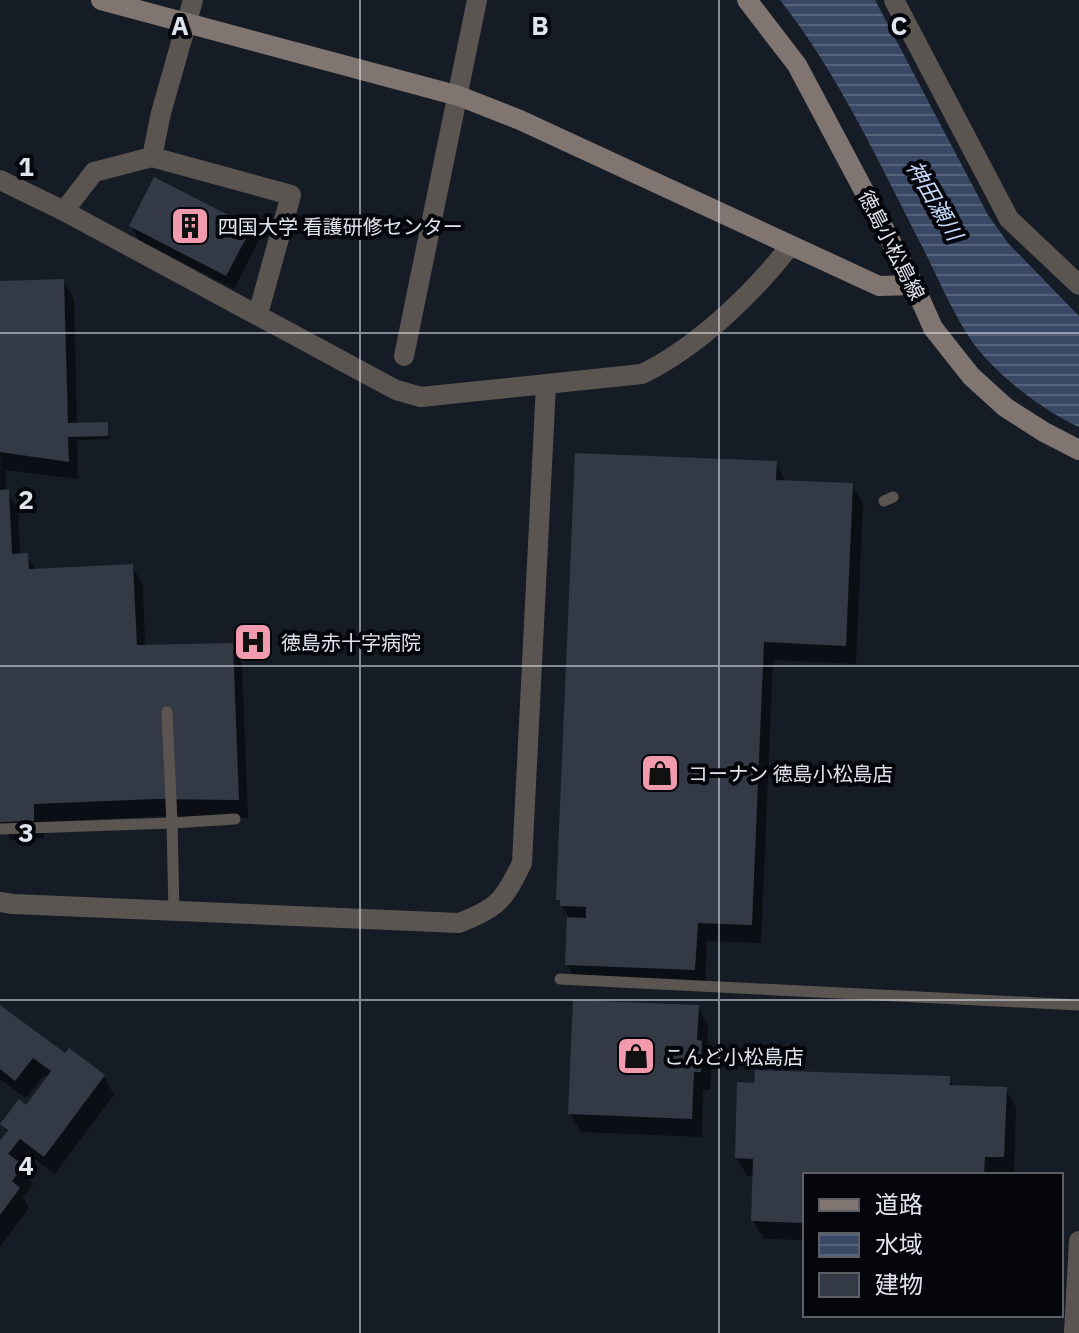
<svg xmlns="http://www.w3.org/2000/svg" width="1079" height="1333" font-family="'IBM Plex Sans','Noto Sans JP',sans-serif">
<defs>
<pattern id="water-rules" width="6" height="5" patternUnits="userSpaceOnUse" patternTransform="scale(2)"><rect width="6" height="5" fill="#394864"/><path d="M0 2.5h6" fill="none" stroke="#55627a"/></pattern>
</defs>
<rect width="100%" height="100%" fill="#161c26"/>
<path fill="url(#water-rules)" d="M 780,0 L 875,0 L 988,215 L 1008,243 L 1079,316 L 1079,427 C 1047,413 1005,381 982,354 C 959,328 939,280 923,248 C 880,165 838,73 780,0 Z"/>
<path fill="#0007" d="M 131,226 L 251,229 L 258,242 L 234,289 L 139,240 Z
M 63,281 L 74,299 L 77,424 L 107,424 L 109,439 L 77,440 L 78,479 L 6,470 L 6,491 L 18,509 L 20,556 L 27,556 L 36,571 L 132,566 L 143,585 L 145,647 L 232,645 L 242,664 L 248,818 L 166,816 L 43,822 L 44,838 L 11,840 L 1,821 L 0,283 Z
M 775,463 L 786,482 L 852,485 L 863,503 L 856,664 L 773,660 L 761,943 L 707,941 L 705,988 L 577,982 L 567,964 L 569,918 L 558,899 Z
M 0,1007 L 66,1055 L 104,1076 L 114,1095 L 55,1174 L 31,1156 L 22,1167 L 33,1185 L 23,1197 L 29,1208 L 0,1247 L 0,1144 L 8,1134 L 3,1124 L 27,1108 L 49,1078 L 44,1075 L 26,1098 L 0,1079 Z
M 698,1007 L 708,1025 L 707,1053 L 712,1061 L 710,1090 L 703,1090 L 702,1137 L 581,1132 L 570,1113 Z
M 949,1078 L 954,1087 L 1005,1089 L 1016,1107 L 1014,1175 L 805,1175 L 805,1240 L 764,1239 L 753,1221 L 754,1176 L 747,1176 L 737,1158 Z"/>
<path fill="#333945" d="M 154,177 L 252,227 L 226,276 L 129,226 Z
M 64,279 L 68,423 L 108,422 L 108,436 L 68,437 L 69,462 L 0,452 L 0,281 Z
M 575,453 L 777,461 L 776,480 L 853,483 L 846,646 L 764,642 L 752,925 L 698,923 L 695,970 L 565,965 L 567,917 L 586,918 L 586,907 L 560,906 L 560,900 L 556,900 Z
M 9,489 L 12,554 L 28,553 L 29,569 L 133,564 L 137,645 L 233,643 L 239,800 L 155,799 L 34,804 L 34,821 L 0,822 L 0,490 Z
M 573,1000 L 699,1005 L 697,1040 L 702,1041 L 701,1072 L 694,1072 L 692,1119 L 568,1114 Z
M 0,1005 L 65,1053 L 69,1048 L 105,1075 L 44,1157 L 20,1139 L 8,1154 L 24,1165 L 12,1181 L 20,1188 L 0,1215 L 0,1141 L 8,1130 L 0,1124 L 19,1099 L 26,1105 L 51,1071 L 33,1058 L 15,1081 L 0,1069 Z
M 755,1070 L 950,1076 L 950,1085 L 1007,1087 L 1004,1157 L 985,1157 L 984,1175 L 805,1175 L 805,1223 L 751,1221 L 753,1159 L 735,1158 L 737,1082 L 754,1083 Z"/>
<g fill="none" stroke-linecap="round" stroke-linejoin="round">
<path stroke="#5b5551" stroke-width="11" d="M 884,501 L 893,497
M 0,829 L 172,823 L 167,712
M 174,911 L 172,823 L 235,819
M 560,979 L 1079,1005"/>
<path stroke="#5b5551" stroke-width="20" d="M 894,0 L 1009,219 L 1079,285
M 152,157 L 161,113 L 193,0
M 0,180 L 64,211 L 396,390 L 421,397 L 642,374 C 696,348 753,294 790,246
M 64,211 L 94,172 L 152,157 L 291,195 L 258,314
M 404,356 L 477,0
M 0,902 L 13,904 L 459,923 C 498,908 504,900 522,863 L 546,385
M 1074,1333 L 1079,1241"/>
<path stroke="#807570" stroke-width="20" d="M 101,0 L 459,96 L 520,120 L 879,286 L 914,285
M 747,0 L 797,65 L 914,285 L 933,328 L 971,376 L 1005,407 L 1044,432 L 1079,450"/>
</g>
<path fill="none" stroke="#e0e4ec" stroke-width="2" stroke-opacity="0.55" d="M 360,0 L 360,1333M 719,0 L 719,1333M 0,333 L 1079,333M 0,666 L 1079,666M 0,1000 L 1079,1000"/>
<defs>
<symbol id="building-square" viewBox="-11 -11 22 22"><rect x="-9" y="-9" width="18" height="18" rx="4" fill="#f29aae" stroke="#05060b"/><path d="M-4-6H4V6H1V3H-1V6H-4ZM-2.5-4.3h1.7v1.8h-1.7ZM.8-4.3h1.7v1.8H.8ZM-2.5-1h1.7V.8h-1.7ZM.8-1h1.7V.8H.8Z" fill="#111"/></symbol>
<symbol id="hospital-square" viewBox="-11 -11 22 22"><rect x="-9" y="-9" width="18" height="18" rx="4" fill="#f29aae" stroke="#05060b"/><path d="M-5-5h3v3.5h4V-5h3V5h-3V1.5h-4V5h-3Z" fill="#111"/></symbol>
<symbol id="shop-square" viewBox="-11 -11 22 22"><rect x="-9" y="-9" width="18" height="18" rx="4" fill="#f29aae" stroke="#05060b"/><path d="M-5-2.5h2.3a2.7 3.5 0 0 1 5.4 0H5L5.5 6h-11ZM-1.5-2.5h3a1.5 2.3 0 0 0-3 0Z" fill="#111"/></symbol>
</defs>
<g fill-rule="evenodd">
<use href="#building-square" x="168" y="204" width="44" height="44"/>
<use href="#hospital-square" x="231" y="620" width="44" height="44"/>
<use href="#shop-square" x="638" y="751" width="44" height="44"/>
<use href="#shop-square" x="614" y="1034" width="44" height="44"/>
</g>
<g text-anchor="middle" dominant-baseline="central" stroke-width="8" stroke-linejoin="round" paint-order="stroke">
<g font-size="20" fill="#e0e4ec" stroke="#05060b" text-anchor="start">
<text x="218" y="226">四国大学 看護研修センター</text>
<text x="281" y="642">徳島赤十字病院</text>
<text x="688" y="773">コーナン 徳島小松島店</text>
<text x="664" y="1056">こんど小松島店</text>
</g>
<g font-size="20" fill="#e0e4ec" stroke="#05060b">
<text transform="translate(892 245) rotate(63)">徳島小松島線</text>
</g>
<g font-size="22" font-style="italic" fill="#c8dafa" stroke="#05060b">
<text transform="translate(935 200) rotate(60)">神田瀬川</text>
</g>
</g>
<g font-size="26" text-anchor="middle" font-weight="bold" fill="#e0e4ec" stroke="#05060b" stroke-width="8" stroke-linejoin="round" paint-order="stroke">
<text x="180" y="35">A</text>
<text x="540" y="35">B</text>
<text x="899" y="35">C</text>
<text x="26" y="176">1</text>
<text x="26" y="509">2</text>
<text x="26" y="842">3</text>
<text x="26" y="1175">4</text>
</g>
<rect x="803" y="1173" width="260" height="144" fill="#05060b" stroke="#5d5f65" stroke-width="2"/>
<rect x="819" y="1199" width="40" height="12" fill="#807570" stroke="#5d5f65" stroke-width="2"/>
<text x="875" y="1213" font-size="24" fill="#e0e4ec">道路</text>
<rect x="819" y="1233" width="40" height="24" fill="url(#water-rules)" stroke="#5d5f65" stroke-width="2"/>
<text x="875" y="1253" font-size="24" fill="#e0e4ec">水域</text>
<rect x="819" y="1273" width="40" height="24" fill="#333945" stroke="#5d5f65" stroke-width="2"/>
<text x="875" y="1293" font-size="24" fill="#e0e4ec">建物</text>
</svg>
